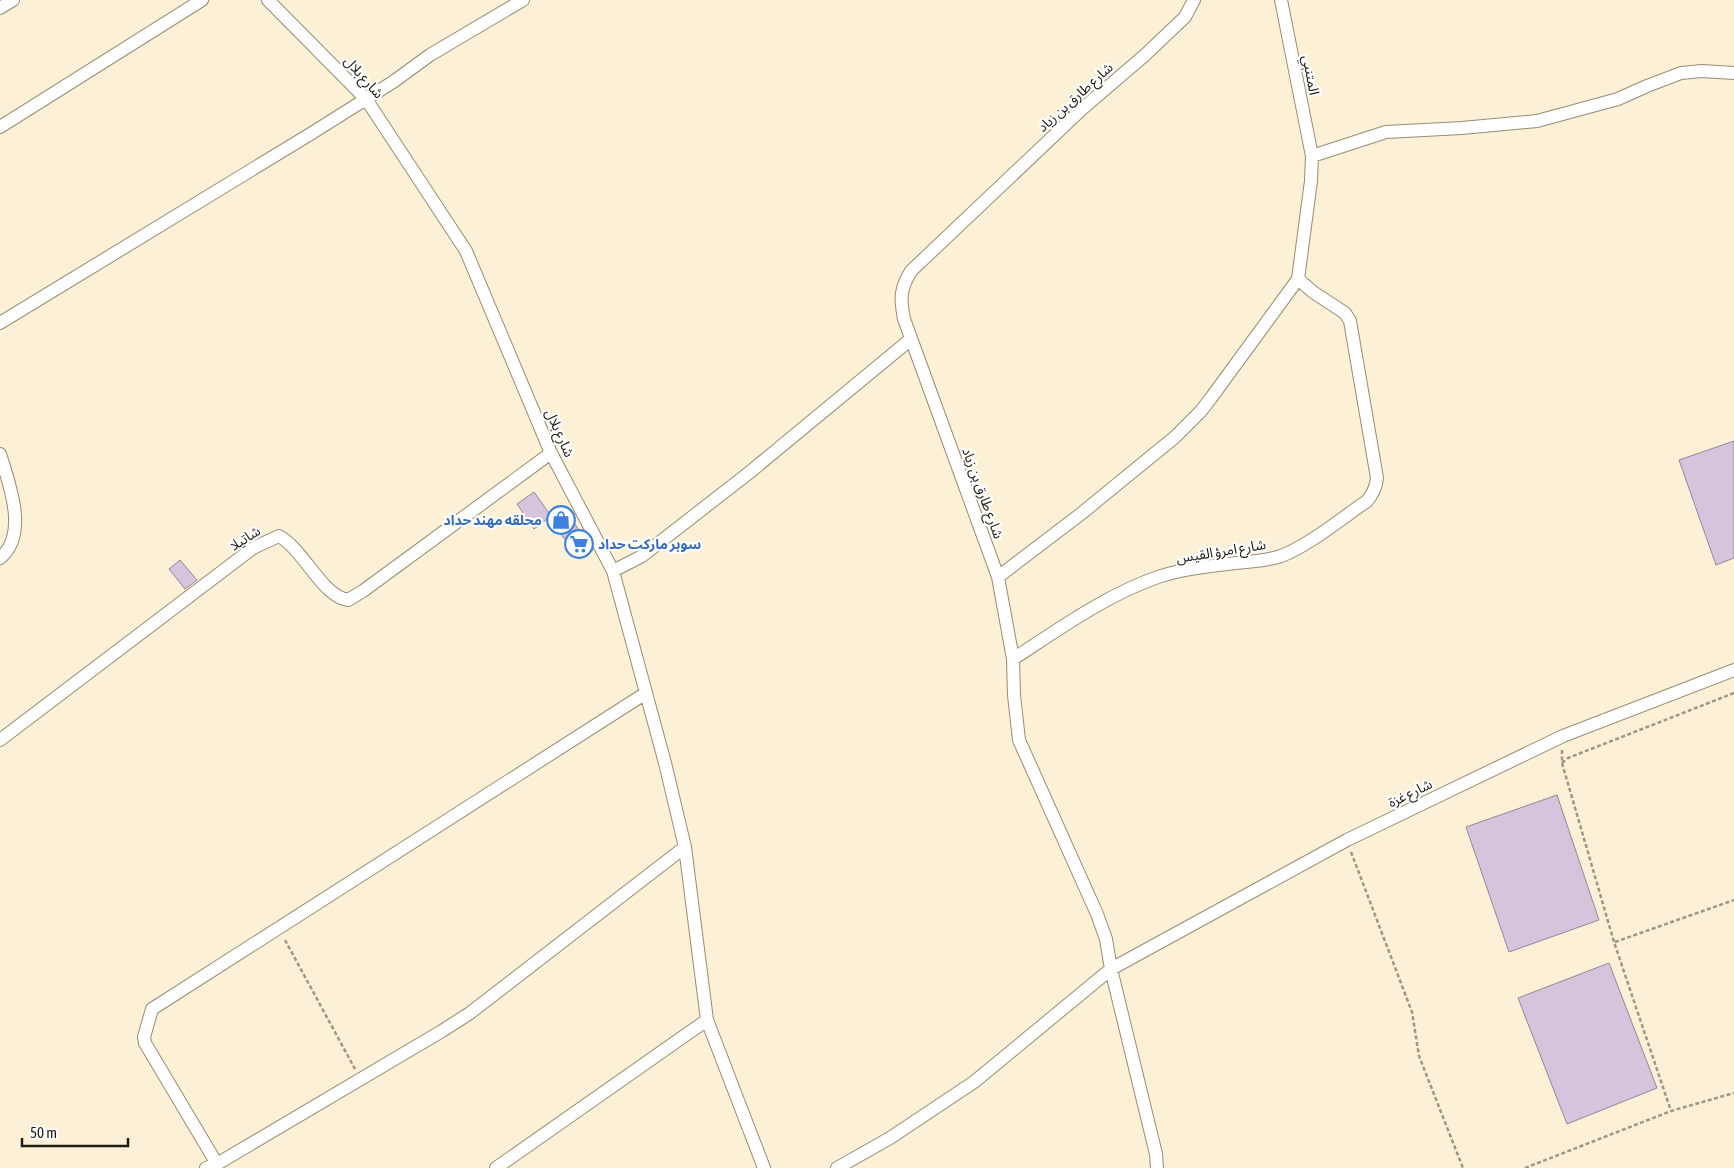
<svg xmlns="http://www.w3.org/2000/svg" width="1734" height="1168" font-family="'Asap Condensed','Noto Sans Arabic',sans-serif">
<rect width="100%" height="100%" fill="#fcf0d6"/>
<path fill="#d5c5dc" stroke="#94859b" d="M 1734,441 L 1734,558 L 1716,565 L 1679,460 Z
M 534,492 L 551,516 L 534,529 L 517,504 Z
M 565,510 L 593,550 L 580,559 L 550,520 Z
M 180,560 L 197,580 L 185,589 L 169,569 Z
M 1557,795 L 1599,920 L 1509,952 L 1466,827 Z
M 1609,963 L 1657,1088 L 1567,1124 L 1518,998 Z"/>
<g fill="none" stroke-linecap="round" stroke-linejoin="round">
<defs>
<path id="minor" d="M 268,0 L 366,99 L 466,251 L 551,453 L 613,571 L 642,556 L 750,472 L 911,339
M 1194,0 L 1185,17 L 1145,55 L 1082,109 L 911,271 C 900,289 900,298 904,319 L 998,577 L 1082,513 L 1175,437 L 1201,411 L 1211,398 L 1298,279 L 1311,181 L 1312,156 L 1281,0
M 0,8 L 13,0
M 0,127 L 202,0
M 1312,156 L 1386,132 L 1462,128 L 1537,121 L 1618,99 L 1647,86 L 1681,73 L 1702,71 L 1734,73
M 0,323 L 312,133 L 393,82 L 430,55 L 523,0
M 0,454 C 9,483 29,535 0,558
M 1013,659 C 1059,629 1106,595 1158,577 C 1182,569 1210,566 1236,563 C 1251,562 1266,561 1281,556 C 1308,546 1342,518 1367,501 C 1373,494 1376,488 1377,478 L 1350,321 L 1345,313 L 1313,292 L 1298,279
M 0,740 L 253,548 L 279,536 C 304,550 322,596 348,600 L 363,591 L 551,453
M 685,847 L 707,1020 L 764,1168
M 217,1164 L 145,1043 L 144,1037 L 152,1009 L 646,693
M 206,1168 L 217,1164 L 442,1031 L 470,1013 L 685,847 L 665,763 L 613,571
M 496,1168 L 707,1020
M 837,1168 L 890,1138 L 974,1082 L 1111,969 L 1106,939 L 1097,914 L 1019,740 L 1014,695 L 1013,659 L 998,577
M 1157,1168 L 1156,1154 L 1111,969 L 1347,840 L 1563,736 L 1734,670"/>
</defs>
<use href="#minor" stroke="#978b74" stroke-width="14"/>
<path stroke="#9f9684" stroke-width="2.5" stroke-dasharray="4 2.5" stroke-linecap="butt" d="M 1562,750 L 1562,763 L 1614,942 L 1671,1111
M 1562,763 L 1568,758 L 1734,693
M 1351,852 L 1412,1012 L 1419,1056 L 1463,1168
M 285,940 L 355,1069
M 1615,942 L 1734,900
M 1525,1168 L 1671,1111 L 1734,1093"/>
<use href="#minor" stroke="#fff" stroke-width="12"/>
</g>
<defs>
<symbol id="shop-ring" viewBox="-11 -11 22 22"><circle r="9.5" fill="#fefefe" stroke="#3f7fe0" stroke-width="1.5"/><path d="M-5-2.5h2.3a2.7 3.5 0 0 1 5.4 0H5L5.5 6h-11ZM-1.5-2.5h3a1.5 2.3 0 0 0-3 0Z" fill="#3f7fe0"/></symbol>
<symbol id="supermarket-ring" viewBox="-11 -11 22 22"><circle r="9.5" fill="#fefefe" stroke="#3f7fe0" stroke-width="1.5"/><path d="M-6-5.5h2.5l.6 2H6L4.5 2H-2.5L-4.4-4H-6ZM-1.5 3.2a1.3 1.3 0 1 0 .1 0ZM3 3.2a1.3 1.3 0 1 0 .1 0Z" fill="#3f7fe0"/></symbol>
</defs>
<g fill-rule="evenodd">
<use href="#shop-ring" x="545" y="504" width="32" height="32"/>
<use href="#supermarket-ring" x="563" y="528" width="32" height="32"/>
</g>
<g text-anchor="middle" dominant-baseline="central" stroke-width="4.5" stroke-linejoin="round" paint-order="stroke">
<g font-size="14" fill="#201c13" stroke="#fefefe">
<text transform="translate(1311 75) rotate(79)">المتنبي</text>
<text transform="translate(364 77) rotate(48)">شارع بلال</text>
<text transform="translate(1075 97) rotate(-42)">شارع طارق بن زياد</text>
<text transform="translate(560 433) rotate(66)">شارع بلال</text>
<text transform="translate(983 493) rotate(70)">شارع طارق بن زياد</text>
<text transform="translate(245 538) rotate(-32)">شاتيلا</text>
<text transform="translate(1221 551) rotate(-9)">شارع امرؤ القيس</text>
<text transform="translate(1410 793) rotate(-26)">شارع غزة</text>
</g>
<g font-size="14" font-weight="bold" fill="#366cbe" stroke="#fefefe" text-anchor="end">
<text x="542" y="520">محلقه مهند حداد</text>
<text x="598" y="544" text-anchor="start">سوبر ماركت حداد</text>
</g>
</g>
<path d="M22 1138v8h106v-8" fill="none" stroke="#201c13" stroke-width="2.5"/>
<text x="30" y="1138" font-size="15" fill="#201c13" stroke="#fefefe" stroke-width="4" paint-order="stroke">50 m</text>
</svg>
